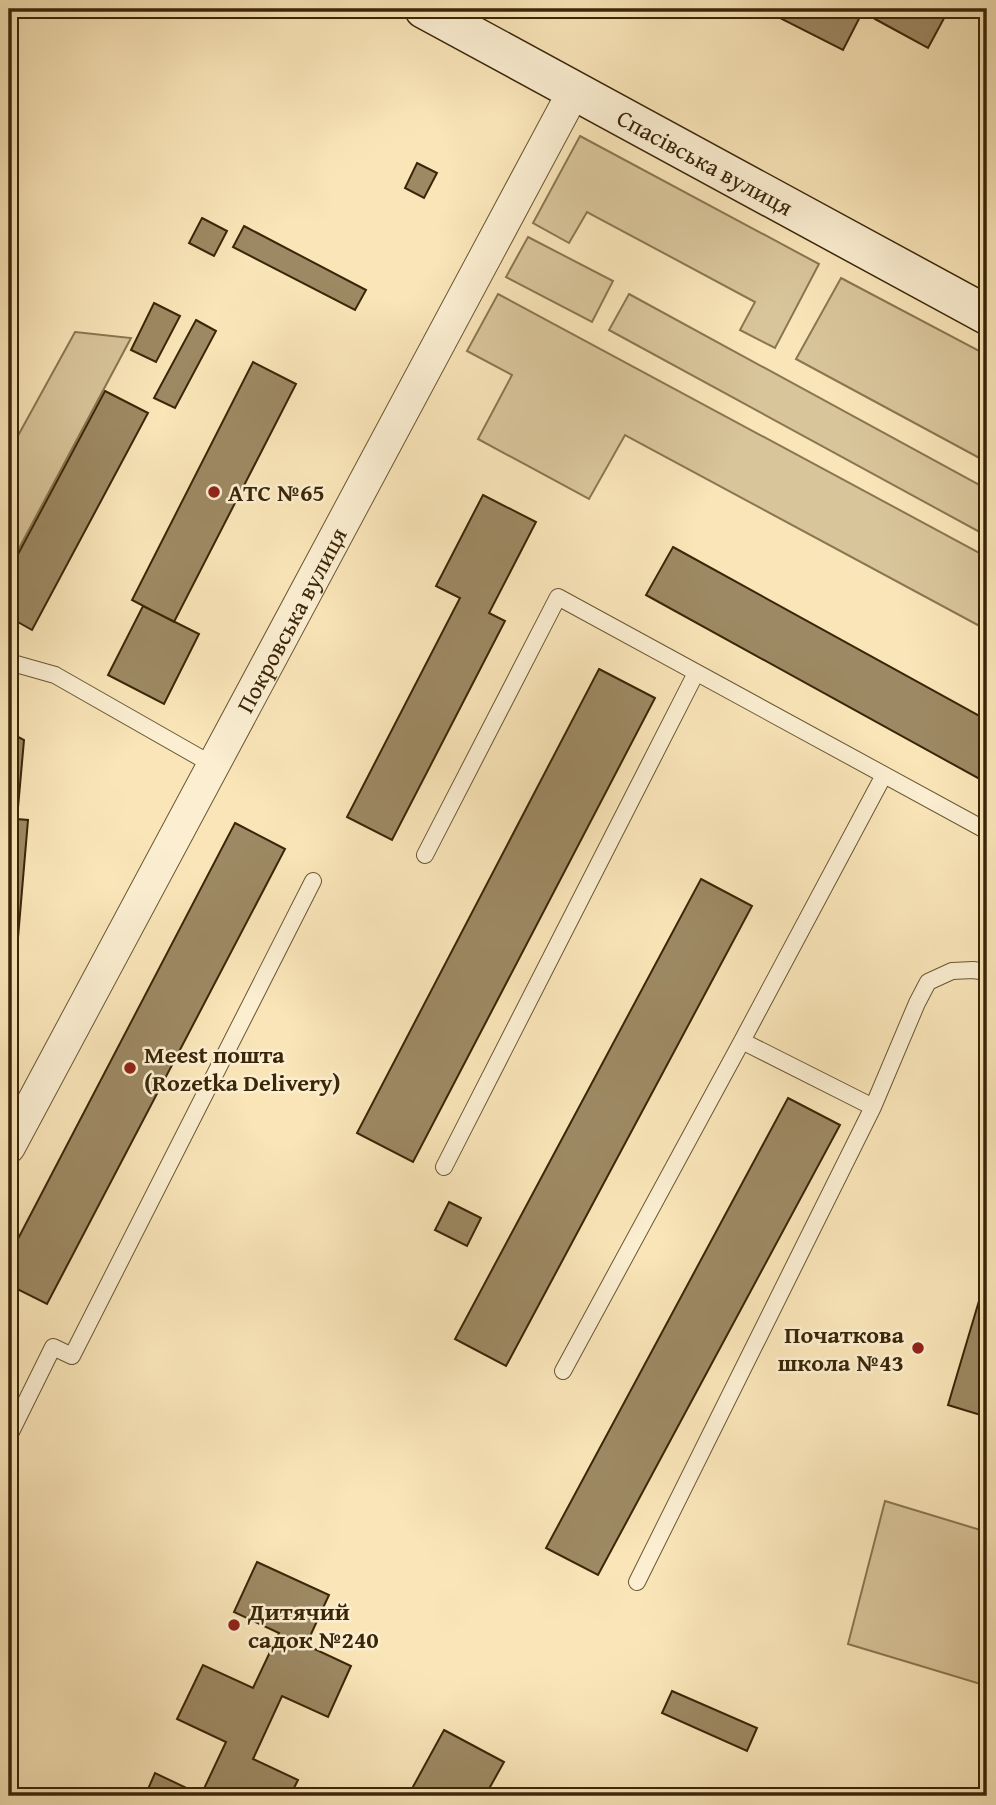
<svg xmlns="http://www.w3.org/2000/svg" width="996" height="1805" font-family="'Gentium Book Plus',serif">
<rect width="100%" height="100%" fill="#f9e5b8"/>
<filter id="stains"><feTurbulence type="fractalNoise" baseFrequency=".00286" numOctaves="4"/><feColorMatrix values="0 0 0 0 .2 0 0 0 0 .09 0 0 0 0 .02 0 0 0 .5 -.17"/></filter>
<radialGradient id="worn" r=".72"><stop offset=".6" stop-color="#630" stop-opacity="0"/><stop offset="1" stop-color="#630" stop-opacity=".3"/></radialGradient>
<path fill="#d9c59a" stroke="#8a7650" stroke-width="2" d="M 580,136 L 819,264 L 775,348 L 740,330 L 755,302 L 587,212 L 569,243 L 533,223 Z
M 528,237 L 613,281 L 592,322 L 506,277 Z
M 841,278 L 987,355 L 987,456 L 985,461 L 796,359 Z
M 498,294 L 987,557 L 987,630 L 625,435 L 589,499 L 478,439 L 512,375 L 467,351 Z
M 629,294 L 987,489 L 987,536 L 609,330 Z
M 75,332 L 131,338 L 9,567 L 9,452 Z
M 885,1501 L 987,1532 L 987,1686 L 848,1644 Z"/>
<path fill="#9d8963" stroke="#3a2607" stroke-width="2" d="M 762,9 L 864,9 L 843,50 Z
M 881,9 L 949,9 L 928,48 L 875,19 Z
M 417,163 L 437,173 L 424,198 L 405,188 Z
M 202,218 L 227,231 L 214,256 L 189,243 Z
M 244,226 L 366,290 L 355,310 L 233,247 Z
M 154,303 L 180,316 L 156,362 L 131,350 Z
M 196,320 L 216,331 L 175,408 L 154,398 Z
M 253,362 L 296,384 L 174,622 L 132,600 Z
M 105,391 L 148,413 L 32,630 L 9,617 L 9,571 Z
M 483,495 L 536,522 L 489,613 L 505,621 L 392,840 L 347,817 L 460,598 L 436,586 Z
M 673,547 L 987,720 L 987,783 L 646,595 Z
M 143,606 L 199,634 L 164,704 L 108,675 Z
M 599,669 L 655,698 L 413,1162 L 357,1133 Z
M 9,732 L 24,740 L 17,819 L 28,820 L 11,1020 L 9,1020 Z
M 235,823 L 285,849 L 47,1304 L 9,1285 L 9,1256 Z
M 701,879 L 752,906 L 506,1366 L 455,1339 Z
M 788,1098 L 840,1125 L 598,1575 L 546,1548 Z
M 449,1202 L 481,1218 L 467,1246 L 435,1230 Z
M 987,1274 L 987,1417 L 948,1405 Z
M 257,1562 L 329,1595 L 306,1645 L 351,1666 L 328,1717 L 282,1696 L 253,1759 L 298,1780 L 290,1796 L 145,1796 L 155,1773 L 201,1795 L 226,1742 L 177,1719 L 203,1665 L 253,1688 L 279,1633 L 234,1612 Z
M 672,1691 L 757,1728 L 747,1751 L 662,1713 Z
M 444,1730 L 504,1762 L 485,1796 L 408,1796 Z"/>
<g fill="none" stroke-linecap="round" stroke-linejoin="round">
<defs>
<path id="lane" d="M 9,662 L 55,675 L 213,765
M 425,855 L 558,597 L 987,831
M 742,1041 L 873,1107
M 444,1167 L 696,673
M 563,1371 L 742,1041 L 884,775
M 9,1436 L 53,1347 L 72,1356 L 313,881
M 637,1582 L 873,1107 L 917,1003 L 928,982 L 952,971 L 973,970 L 987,972"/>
<g id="street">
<path id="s1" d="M 9,1147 L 574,91"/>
</g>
<g id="secondary">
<path id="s2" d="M 424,9 L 987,315"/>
</g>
</defs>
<use href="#lane" stroke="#6a5633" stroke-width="18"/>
<use href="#street" stroke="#6a5633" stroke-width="34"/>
<use href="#secondary" stroke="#3a2607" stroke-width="41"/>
<use href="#lane" stroke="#fbeed1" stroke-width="16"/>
<use href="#street" stroke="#fbeed1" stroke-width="32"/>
<use href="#secondary" stroke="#fbeed1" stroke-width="38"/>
</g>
<g fill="#8f2418" stroke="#fbeed1" stroke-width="2.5">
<circle cx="214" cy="492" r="7"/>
<circle cx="130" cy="1068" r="7"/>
<circle cx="918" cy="1348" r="7"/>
<circle cx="234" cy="1625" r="7"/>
</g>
<g text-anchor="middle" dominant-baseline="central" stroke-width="5" stroke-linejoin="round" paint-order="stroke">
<g font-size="24" fill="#3a2607" stroke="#fbeed1">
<text stroke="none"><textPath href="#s2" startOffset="320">Спасівська вулиця</textPath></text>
<text stroke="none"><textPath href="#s1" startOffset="598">Покровська вулиця</textPath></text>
</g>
<g font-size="24" font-weight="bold" fill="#3a2607" stroke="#fbeed1" text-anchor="start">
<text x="228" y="492">АТС №65</text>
<text x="144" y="1054">Meest пошта<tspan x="144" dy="28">(Rozetka Delivery)</tspan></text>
<text x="904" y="1334" text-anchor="end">Початкова<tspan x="904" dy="28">школа №43</tspan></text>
<text x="248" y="1611">Дитячий<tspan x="248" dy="28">садок №240</tspan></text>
</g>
</g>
<rect width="996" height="1805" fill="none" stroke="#f9e5b8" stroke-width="35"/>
<rect x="10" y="10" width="975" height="1784" fill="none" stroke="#3a2607" stroke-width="3.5"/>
<rect x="18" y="18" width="961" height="1770" fill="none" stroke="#3a2607" stroke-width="2"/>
<rect width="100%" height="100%" filter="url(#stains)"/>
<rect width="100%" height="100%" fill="url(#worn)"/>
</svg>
